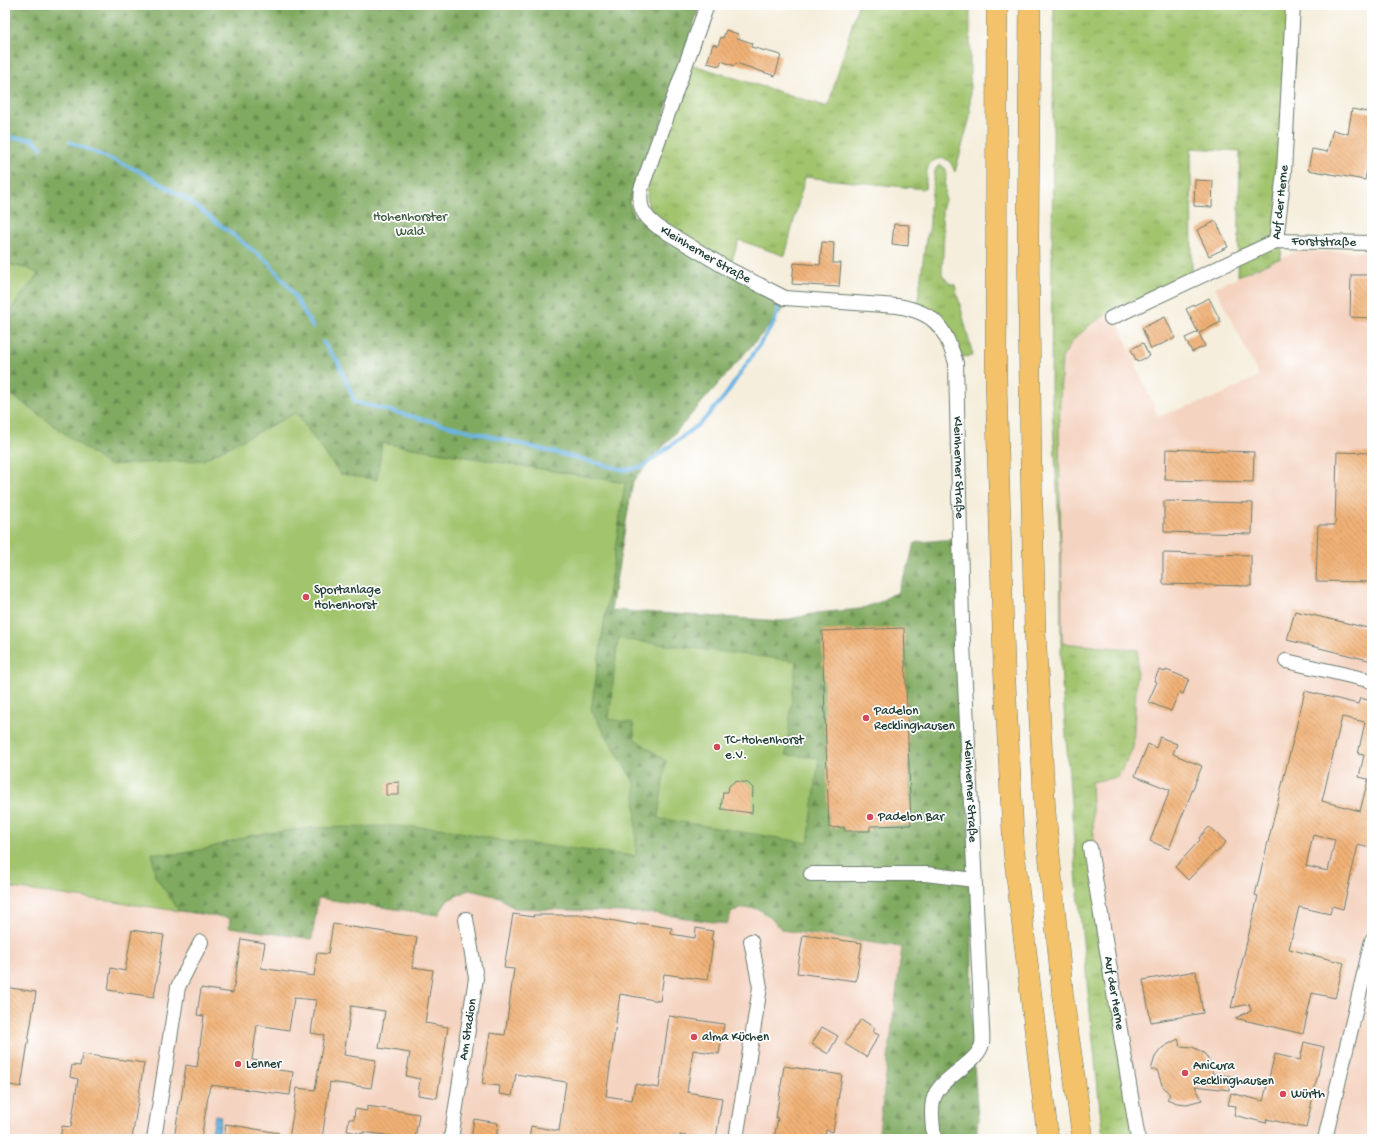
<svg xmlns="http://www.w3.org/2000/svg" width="1377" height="1144" font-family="'Gochi Hand',sans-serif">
<defs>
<pattern id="grass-tufts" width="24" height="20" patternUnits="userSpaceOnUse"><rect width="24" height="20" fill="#a1c46d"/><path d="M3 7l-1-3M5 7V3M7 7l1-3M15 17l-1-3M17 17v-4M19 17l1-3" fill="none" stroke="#83a05a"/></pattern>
<pattern id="forest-firs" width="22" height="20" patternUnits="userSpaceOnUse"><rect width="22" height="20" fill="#80aa60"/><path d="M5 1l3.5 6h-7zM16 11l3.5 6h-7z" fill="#688c50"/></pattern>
<pattern id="water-waves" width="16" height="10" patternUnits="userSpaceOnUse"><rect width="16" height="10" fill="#6bb4e3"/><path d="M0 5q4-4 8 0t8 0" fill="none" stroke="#5794b9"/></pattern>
<pattern id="building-back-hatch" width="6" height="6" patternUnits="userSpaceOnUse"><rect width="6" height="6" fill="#f1b176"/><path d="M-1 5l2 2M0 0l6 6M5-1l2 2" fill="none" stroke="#c39162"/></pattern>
</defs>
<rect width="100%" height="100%" fill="#fff"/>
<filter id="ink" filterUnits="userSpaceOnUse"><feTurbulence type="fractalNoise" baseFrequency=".025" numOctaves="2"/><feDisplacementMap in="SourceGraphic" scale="8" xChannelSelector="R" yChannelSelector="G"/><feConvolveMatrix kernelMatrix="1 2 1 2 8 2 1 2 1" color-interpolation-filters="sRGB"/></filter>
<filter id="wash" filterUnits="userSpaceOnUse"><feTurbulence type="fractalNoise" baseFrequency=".012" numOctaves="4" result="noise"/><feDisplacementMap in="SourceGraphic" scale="16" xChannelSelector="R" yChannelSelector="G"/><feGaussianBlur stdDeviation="0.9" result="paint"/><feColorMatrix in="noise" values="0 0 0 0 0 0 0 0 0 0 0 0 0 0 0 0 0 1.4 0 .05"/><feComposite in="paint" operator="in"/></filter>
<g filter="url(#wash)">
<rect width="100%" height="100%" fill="#f5eedc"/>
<path fill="#f4d3c0" d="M 1298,251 L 1372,252 L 1372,1139 L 1144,1139 L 1095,869 L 1091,781 L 1062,643 L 1059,424 L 1062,358 L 1073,340 L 1090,324 L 1113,311 L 1158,416 L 1214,398 L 1259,376 L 1215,287 Z
M 5,887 L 230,918 L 230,927 L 312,938 L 318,898 L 438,915 L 448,900 L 469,890 L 499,897 L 514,908 L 652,913 L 727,924 L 732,911 L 742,909 L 757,909 L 773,920 L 782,930 L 902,947 L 878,1139 L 5,1139 Z"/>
<path fill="url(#grass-tufts)" stroke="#608050" d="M 858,5 L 970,5 L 970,117 L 955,172 C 953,168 952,164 949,161 C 943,156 931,159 928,167 C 926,173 926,182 925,189 L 805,177 L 785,256 L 739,240 L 730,265 L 658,223 L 648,206 L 647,195 L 648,183 L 690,64 L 828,107 Z
M 1054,5 L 1297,5 L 1288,171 L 1281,258 L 1238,276 L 1240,151 L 1191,148 L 1192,275 L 1113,311 L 1091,324 L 1073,340 L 1062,358 L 1059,424 L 1062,643 L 1138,650 L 1133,748 L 1118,777 L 1091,782 L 1095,869 L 1144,1139 L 1103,1139 L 1077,883 L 1061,669 L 1061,556 L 1051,389 Z
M 941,165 L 946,169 L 945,200 L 942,210 L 942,220 L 944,232 L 942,275 L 949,283 L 955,285 L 973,356 L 959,357 L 917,307 L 926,239 C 931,227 930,222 930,209 C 931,196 934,183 935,171 L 937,167 Z"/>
<path fill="url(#forest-firs)" stroke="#50744a" d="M 5,5 L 700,5 L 637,198 L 629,200 L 634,217 L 640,215 L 789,303 L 633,481 L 611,610 L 781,621 L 817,613 L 860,609 L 880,602 L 889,596 L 897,593 L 909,564 L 914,544 L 919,542 L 955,539 L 972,907 L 972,1037 L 978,1119 L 976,1139 L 878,1139 L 902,947 L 782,930 C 776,923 766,912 757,909 C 750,907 739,909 732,911 L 727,924 L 652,913 L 514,908 L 499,897 L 469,890 L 448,900 L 438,915 L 318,898 L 312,939 L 229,927 L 230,918 L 179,911 L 155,876 L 152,853 L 178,854 L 205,849 L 252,835 L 635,784 L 591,710 L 625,483 L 383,443 L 377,480 L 340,474 L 296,413 L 203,460 L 108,465 L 5,390 L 5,318 L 38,274 L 29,269 L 5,264 Z"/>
<path fill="#a1c46d" stroke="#608050" d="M 5,264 L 29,269 L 38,274 L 5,317 Z
M 5,390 L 108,465 L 203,460 L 296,413 L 340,474 L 377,480 L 382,443 L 625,483 L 591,710 L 635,784 L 636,856 L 505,841 L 440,828 L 391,826 L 310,828 L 252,835 L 205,849 L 178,854 L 152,853 L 155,876 L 179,911 L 5,887 Z
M 618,639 L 796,661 L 786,755 L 819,758 L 808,843 L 658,818 L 666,761 L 635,739 L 633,723 L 609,719 Z"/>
<path fill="url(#water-waves)" stroke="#45788c" d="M 215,1115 L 221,1116 L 218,1139 L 211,1139 Z"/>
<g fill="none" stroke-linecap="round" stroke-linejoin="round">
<path stroke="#6bb4e3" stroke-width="4" d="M 5,5 L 6,5
M 5,137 L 32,139 L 42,148
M 70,142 L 137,170 L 188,200 L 268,262 L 289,287 L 313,327
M 323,342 L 338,362 L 355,402 L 624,470 L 642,467 L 702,422 L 725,396 L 774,323 L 780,304"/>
</g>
<g id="blocks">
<path fill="url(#building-back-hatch)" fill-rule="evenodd" d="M 726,30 L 738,34 L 737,38 L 752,43 L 751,47 L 781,55 L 775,76 L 736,63 L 735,66 L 721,61 L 720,66 L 707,63 L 713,44 L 718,46 L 721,37 L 723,38 Z
M 1352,109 L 1372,113 L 1372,139 L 1365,180 L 1308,170 L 1312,149 L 1327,152 L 1333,130 L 1348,134 Z
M 1195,180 L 1213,181 L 1212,207 L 1194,206 Z
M 1216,221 L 1228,247 L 1209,256 L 1197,230 Z
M 894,224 L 909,225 L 908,246 L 892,244 Z
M 822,242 L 834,243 L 833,263 L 841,263 L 839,287 L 792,284 L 794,263 L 820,265 Z
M 1351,275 L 1372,275 L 1372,318 L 1350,317 Z
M 1209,298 L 1221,322 L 1199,333 L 1205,346 L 1192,352 L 1185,338 L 1198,332 L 1186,309 Z
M 1165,317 L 1175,338 L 1151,349 L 1142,328 Z
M 1143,343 L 1149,356 L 1137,362 L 1131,349 Z
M 1166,449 L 1254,452 L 1253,482 L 1165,480 Z
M 1337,452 L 1372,453 L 1372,582 L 1316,581 L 1318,525 L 1335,525 Z
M 1164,501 L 1253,503 L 1252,534 L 1164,532 Z
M 1163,553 L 1251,555 L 1251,586 L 1163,584 Z
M 1295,611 L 1372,629 L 1372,661 L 1287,640 Z
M 904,628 L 911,825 L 870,826 L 870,831 L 845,831 L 844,827 L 829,828 L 822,631 Z
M 1159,670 L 1165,672 L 1166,670 L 1189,679 L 1183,694 L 1179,692 L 1171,711 L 1148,702 L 1157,682 L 1154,681 Z
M 1305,691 L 1358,704 L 1360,698 L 1372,701 L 1372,780 L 1359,777 L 1364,755 L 1358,754 L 1365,722 L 1342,717 L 1322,801 L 1360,811 L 1368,780 L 1372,781 L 1372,841 L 1370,848 L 1358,845 L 1343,909 L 1332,906 L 1330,914 L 1299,907 L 1289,949 L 1344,963 L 1335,998 L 1312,993 L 1303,1034 L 1235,1018 L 1251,1011 L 1249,1004 L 1231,1008 L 1258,896 L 1255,895 ZM 1313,835 L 1335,840 L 1328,871 L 1306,866 Z
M 1160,737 L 1177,744 L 1173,754 L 1202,766 L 1169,849 L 1150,841 L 1170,790 L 1135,776 L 1148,744 L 1156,748 Z
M 735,781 L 748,783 L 753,788 L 752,813 L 721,809 L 723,792 L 728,792 L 729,786 Z
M 399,782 L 399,795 L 386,795 L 386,783 Z
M 1209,827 L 1226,842 L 1216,853 L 1215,852 L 1188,880 L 1175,867 L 1200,840 L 1199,838 Z
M 513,914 L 534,917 L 533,915 L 582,915 L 637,925 L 638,923 L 672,928 L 671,934 L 695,938 L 696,928 L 713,931 L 711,940 L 713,941 L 708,980 L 664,974 L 660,1001 L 620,994 L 606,1096 L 632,1100 L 635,1084 L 659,1088 L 669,1016 L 724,1024 L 719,1054 L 693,1050 L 687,1092 L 722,1098 L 716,1139 L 704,1139 L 680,1135 L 680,1139 L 529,1139 L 531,1126 L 559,1131 L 566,1082 L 516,1074 L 512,1096 L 499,1094 L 500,1086 L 482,1084 L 490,1033 L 505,1035 L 514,969 L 504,968 Z
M 333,924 L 417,937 L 412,967 L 433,970 L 425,1023 L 448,1027 L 437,1098 L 418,1095 L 420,1079 L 406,1076 L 410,1053 L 379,1048 L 385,1011 L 351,1006 L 344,1055 L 376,1060 L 371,1088 L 330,1082 L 322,1139 L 289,1139 L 297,1088 L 315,1090 L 324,1035 L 311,1033 L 316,1000 L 294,998 L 289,1030 L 257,1025 L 252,1060 L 279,1063 L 278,1070 L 293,1072 L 290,1095 L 210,1085 L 201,1139 L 174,1139 L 180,1100 L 181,1100 L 186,1065 L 197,1067 L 204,1016 L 197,1015 L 201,988 L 233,993 L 241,939 L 265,943 L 261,968 L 314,976 L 317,953 L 328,954 Z
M 132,930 L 164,935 L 154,997 L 108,990 L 111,968 L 125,971 Z
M 803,935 L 862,943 L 856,981 L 797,973 Z
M 1196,971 L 1203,1013 L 1151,1022 L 1143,980 Z
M 5,987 L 36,992 L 21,1087 L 5,1084 Z
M 861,1019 L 875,1028 L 873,1032 L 879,1035 L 866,1057 L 845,1044 Z
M 822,1027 L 838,1036 L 828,1054 L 812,1044 Z
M 1178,1039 L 1180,1046 L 1192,1047 L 1197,1049 L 1205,1054 L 1210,1063 L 1213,1074 L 1231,1076 L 1229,1090 L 1195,1086 L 1202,1100 L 1187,1104 L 1177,1103 L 1167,1099 L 1170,1095 L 1162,1085 L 1157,1070 L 1151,1070 L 1155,1057 L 1161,1049 L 1165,1046 Z
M 1304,1042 L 1324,1047 L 1306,1128 L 1267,1119 L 1266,1123 L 1234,1115 L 1236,1106 L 1228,1105 L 1231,1093 L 1263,1101 L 1275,1054 L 1300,1060 Z
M 82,1054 L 144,1063 L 132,1139 L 60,1139 L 62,1126 L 71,1127 L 78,1079 L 70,1077 L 72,1065 L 80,1066 Z
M 784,1066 L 842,1075 L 833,1132 L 826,1130 L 825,1139 L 774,1139 L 778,1118 L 776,1118 Z
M 367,1106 L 419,1114 L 415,1139 L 363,1132 L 363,1134 L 347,1131 L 349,1119 L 354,1119 L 355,1109 L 367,1111 Z
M 474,1119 L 498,1123 L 496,1139 L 471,1139 Z
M 226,1124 L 279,1133 L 278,1139 L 224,1139 Z"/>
</g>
</g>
<g filter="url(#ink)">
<use href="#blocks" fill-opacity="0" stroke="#6a7b6f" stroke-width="1"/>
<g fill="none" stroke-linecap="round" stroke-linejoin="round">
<defs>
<g id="minor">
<path id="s1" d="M 707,5 L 641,189 C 638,208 643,215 658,227 L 730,270 L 785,298 L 897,306 C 935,312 945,327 956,363 L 962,623 L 982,1028 C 982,1033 983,1039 982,1044 C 978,1062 946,1075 936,1093 C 929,1105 933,1126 934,1139"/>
<path id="s2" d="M 1276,241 L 1284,172 L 1293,5"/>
<path id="s3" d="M 1111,318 L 1276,241 L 1372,243"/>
<path d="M 1286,661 L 1372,681"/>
<path id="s4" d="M 1090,848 L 1138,1139"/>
<path d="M 811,874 L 926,874 L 974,880"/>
<path d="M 154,1139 L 178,987 L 201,942"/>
<path id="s5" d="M 451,1139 L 476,978 L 466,919"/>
<path d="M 736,1139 L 760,987 L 751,941"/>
<path d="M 1325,1139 L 1372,940"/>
</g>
<path id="highway" d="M 997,5 L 996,380 L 1004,664 L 1014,852 L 1048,1139
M 1030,5 L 1028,238 L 1031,464 L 1035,631 L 1045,812 L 1063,998 L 1083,1139"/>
</defs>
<use href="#minor" stroke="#6a7b6f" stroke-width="16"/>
<use href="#highway" stroke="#6a7b6f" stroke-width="22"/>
<use href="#minor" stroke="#fff" stroke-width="14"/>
<use href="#highway" stroke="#f4c26a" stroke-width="21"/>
</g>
</g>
<g fill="#d1495b" stroke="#fff" stroke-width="1.5">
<circle cx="306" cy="597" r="4"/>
<circle cx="866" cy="718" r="4"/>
<circle cx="717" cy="747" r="4"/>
<circle cx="870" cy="817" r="4"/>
<circle cx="694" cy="1037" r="4"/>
<circle cx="238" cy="1064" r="4"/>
<circle cx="1185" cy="1073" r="4"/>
<circle cx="1283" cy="1094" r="4"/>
</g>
<g text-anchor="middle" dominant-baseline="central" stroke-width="3.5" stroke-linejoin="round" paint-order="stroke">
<g font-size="13" fill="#1f3d34" stroke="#fff">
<text stroke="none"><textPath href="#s2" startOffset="39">Auf der Herne</textPath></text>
<text stroke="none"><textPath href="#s3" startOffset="230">Forststraße</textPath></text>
<text stroke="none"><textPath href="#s1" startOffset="295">Kleinherner Straße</textPath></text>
<text stroke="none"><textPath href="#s1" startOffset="691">Kleinherner Straße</textPath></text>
<text stroke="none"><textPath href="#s1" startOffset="1015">Kleinherner Straße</textPath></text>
<text stroke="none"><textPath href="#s4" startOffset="147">Auf der Herne</textPath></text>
<text stroke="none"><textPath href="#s5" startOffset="111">Am Stadion</textPath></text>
</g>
<g font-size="13" fill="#405f42" stroke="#fff">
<text x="410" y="217">Hohenhorster<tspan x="410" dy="15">Wald</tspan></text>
</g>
<g font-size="13" fill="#1f3d34" stroke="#fff" text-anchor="start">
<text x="314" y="590">Sportanlage<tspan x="314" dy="15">Hohenhorst</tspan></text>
<text x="874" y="711">Padelon<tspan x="874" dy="15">Recklinghausen</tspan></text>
<text x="725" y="740">TC-Hohenhorst<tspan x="725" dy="15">e.V.</tspan></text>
<text x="878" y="817">Padelon Bar</text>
<text x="702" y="1037">alma Küchen</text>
<text x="246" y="1064">Lenner</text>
<text x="1193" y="1066">AniCura<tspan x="1193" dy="15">Recklinghausen</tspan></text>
<text x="1291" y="1094">Würth</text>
</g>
</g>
<rect width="1377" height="1144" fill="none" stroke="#fff" stroke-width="20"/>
</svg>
